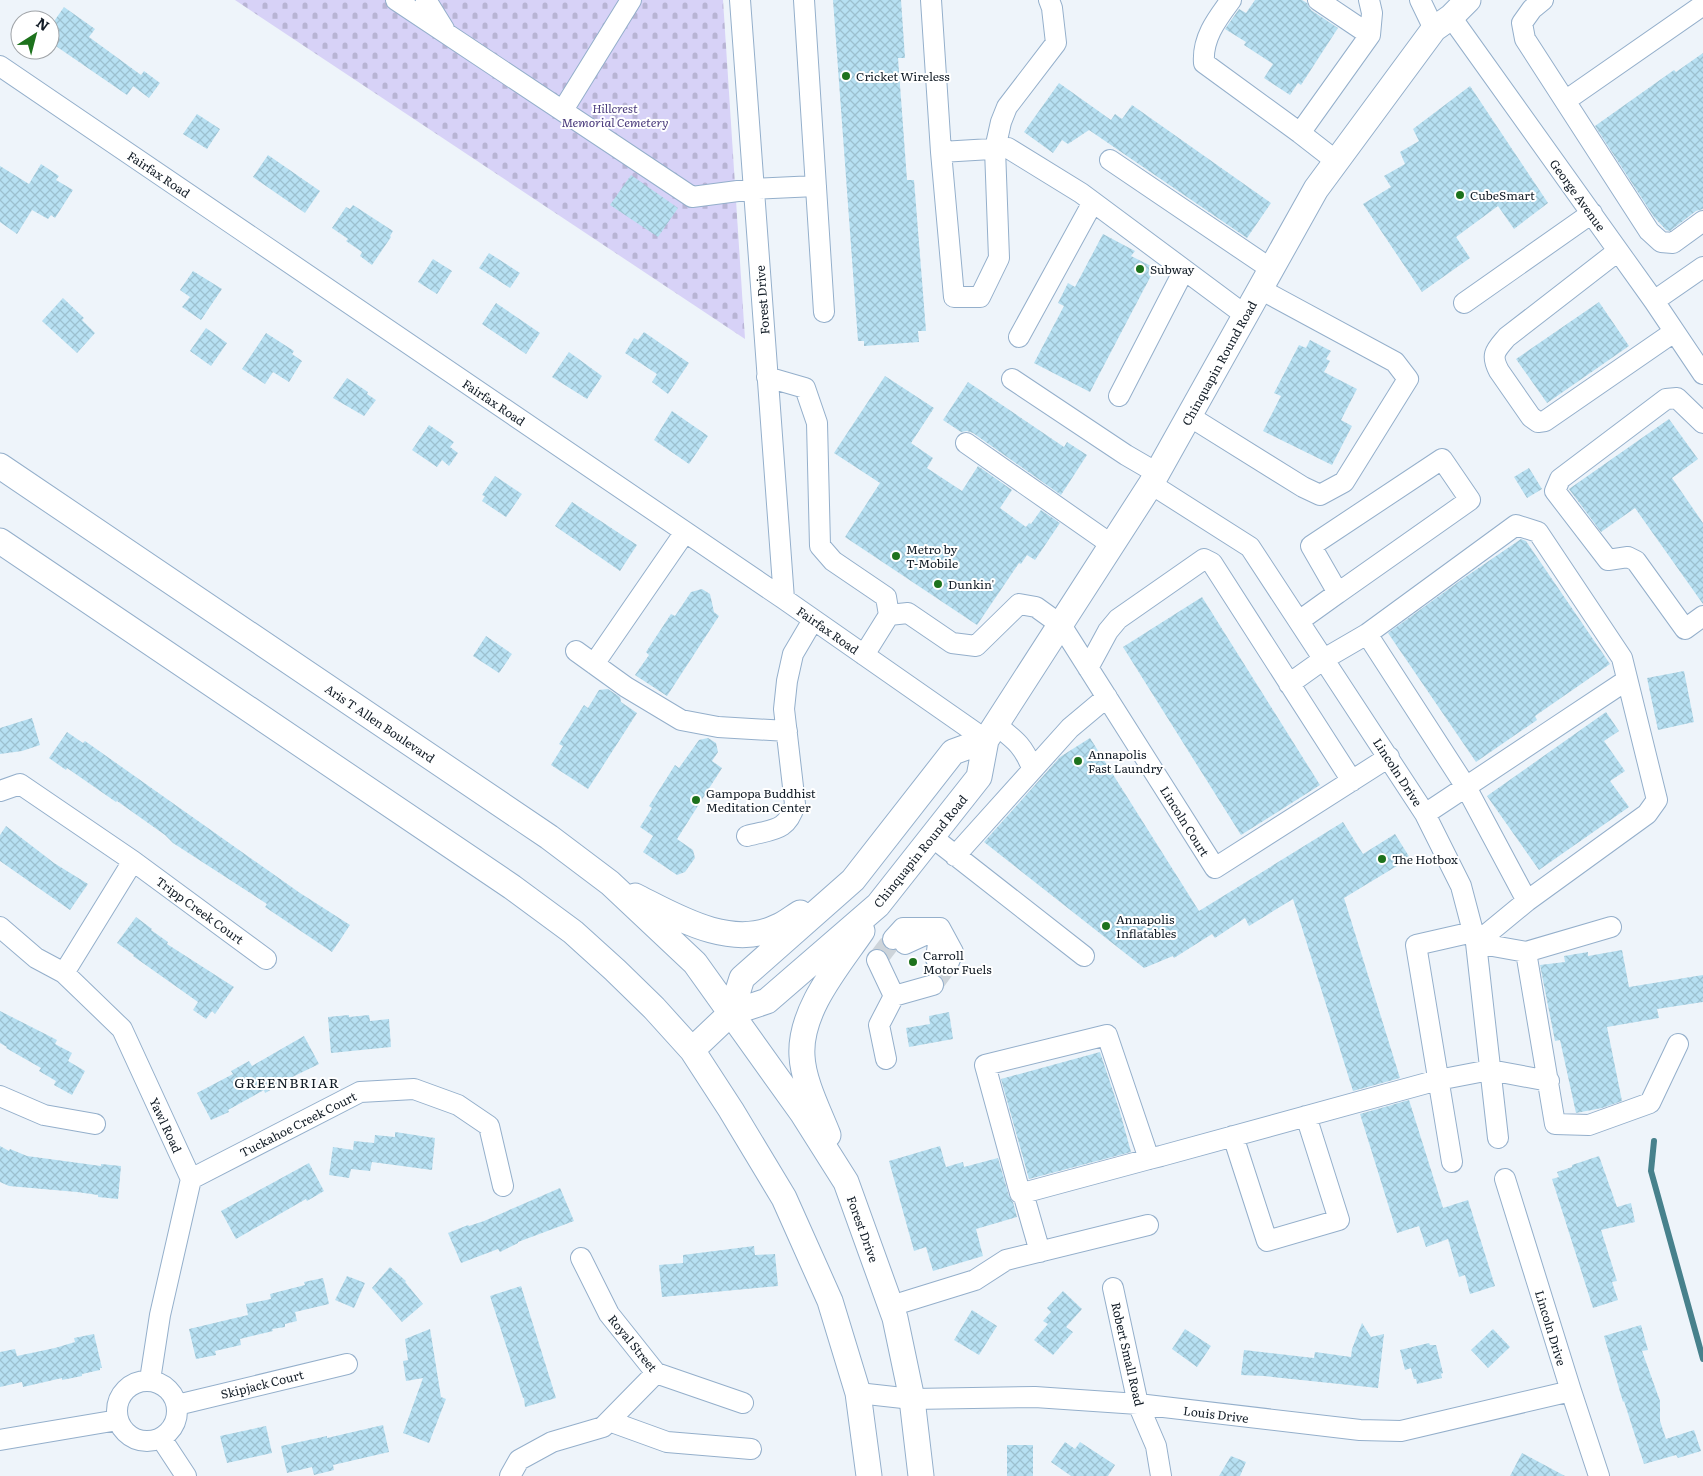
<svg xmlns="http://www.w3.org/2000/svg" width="1703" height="1476" font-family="Literata,serif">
<defs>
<pattern id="cemetery-stones" width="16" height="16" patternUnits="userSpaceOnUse" patternTransform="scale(1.25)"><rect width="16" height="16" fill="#d7d2f7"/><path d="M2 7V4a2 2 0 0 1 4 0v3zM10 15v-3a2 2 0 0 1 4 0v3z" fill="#b8b4d4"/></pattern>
<pattern id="building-cross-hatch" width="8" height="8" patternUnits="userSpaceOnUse" patternTransform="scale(1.25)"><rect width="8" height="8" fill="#b7e0f2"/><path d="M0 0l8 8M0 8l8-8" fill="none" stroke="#9cc0cf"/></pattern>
</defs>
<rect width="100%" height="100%" fill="#eef4fa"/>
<path fill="url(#cemetery-stones)" d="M 235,0 L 723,0 L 745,339 Z"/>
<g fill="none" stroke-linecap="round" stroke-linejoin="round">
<path stroke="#47818c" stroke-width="6" d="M 1654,1141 L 1651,1171 L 1703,1359"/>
</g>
<path fill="url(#building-cross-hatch)" d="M 833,0 L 901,0 L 905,58 L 898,58 L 907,180 L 914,180 L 926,331 L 918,331 L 919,342 L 864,346 L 864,341 L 858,341 Z
M 1255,0 L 1302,0 L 1307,3 L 1311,10 L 1338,28 L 1301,85 L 1298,83 L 1290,95 L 1264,78 L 1273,64 L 1244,45 L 1246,42 L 1225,29 L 1239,9 L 1246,13 Z
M 64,7 L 95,29 L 89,37 L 141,75 L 127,95 L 50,42 L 50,27 Z
M 1703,53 L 1703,209 L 1696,211 L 1670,231 L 1666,230 L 1654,217 L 1595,126 L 1674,70 L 1676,72 Z
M 144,71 L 160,83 L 149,98 L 133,86 Z
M 1059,83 L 1111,120 L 1115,114 L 1122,119 L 1132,105 L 1271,203 L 1247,238 L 1089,130 L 1068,144 L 1062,140 L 1053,153 L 1024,132 Z
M 1470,86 L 1548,203 L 1514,229 L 1498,206 L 1456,237 L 1470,258 L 1422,292 L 1363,204 L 1391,187 L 1384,176 L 1405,164 L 1400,152 L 1419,141 L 1413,129 Z
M 197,114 L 220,129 L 207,149 L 183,134 Z
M 268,155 L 320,191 L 305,213 L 253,177 Z
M 41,164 L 59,176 L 56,180 L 73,190 L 55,218 L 51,215 L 48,219 L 32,210 L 17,234 L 0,222 L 0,166 L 29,184 Z
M 631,175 L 678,208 L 658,237 L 610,205 Z
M 353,205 L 393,231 L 390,236 L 391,237 L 372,265 L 360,256 L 362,252 L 346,241 L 348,239 L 332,228 L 346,207 L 350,209 Z
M 1103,234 L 1135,251 L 1131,256 L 1155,268 L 1090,392 L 1034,363 L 1064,306 L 1058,303 L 1068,283 L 1075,287 Z
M 489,253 L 520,273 L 510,288 L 479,268 Z
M 433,259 L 452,271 L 437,294 L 418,282 Z
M 193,271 L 222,289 L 201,320 L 182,307 L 190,297 L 180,290 Z
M 63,298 L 84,318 L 82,320 L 95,333 L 77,353 L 42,321 Z
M 1599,302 L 1629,346 L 1547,403 L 1516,359 Z
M 496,303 L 540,333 L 526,354 L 482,324 Z
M 206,328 L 227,343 L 211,366 L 190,351 Z
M 644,332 L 689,363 L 668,394 L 652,382 L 657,374 L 625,353 L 634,338 L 638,340 Z
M 266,333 L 294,351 L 292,354 L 302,361 L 289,382 L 273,372 L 265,384 L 242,369 Z
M 1310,340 L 1331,351 L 1326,359 L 1330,361 L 1324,372 L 1357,389 L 1341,420 L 1352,426 L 1332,465 L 1263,431 L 1281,396 L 1274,393 L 1299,345 L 1306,348 Z
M 569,352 L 602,376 L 587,399 L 552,377 Z
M 885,376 L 934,408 L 911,443 L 933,458 L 927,468 L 962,491 L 978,466 L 1012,490 L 1000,508 L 1026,527 L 1029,523 L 1031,524 L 1041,510 L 1060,523 L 1035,560 L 1027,555 L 1021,564 L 1019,563 L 977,625 L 845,537 L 880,483 L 834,453 Z
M 347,378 L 368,392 L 367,394 L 376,400 L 364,416 L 333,398 Z
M 968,382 L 1064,447 L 1067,442 L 1087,455 L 1061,495 L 973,433 L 967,431 L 961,432 L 943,420 Z
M 672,411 L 708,436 L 689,464 L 654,440 Z
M 1669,419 L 1698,459 L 1672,478 L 1703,523 L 1703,604 L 1635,508 L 1601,532 L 1569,489 Z
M 429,425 L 454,442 L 450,447 L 458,453 L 449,466 L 442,460 L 437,467 L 412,450 Z
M 1529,468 L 1542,489 L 1527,498 L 1514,477 Z
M 495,476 L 522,494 L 506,517 L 482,501 L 485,496 L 482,495 Z
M 572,502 L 637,545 L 620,571 L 555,526 Z
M 1521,539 L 1526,541 L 1610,664 L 1535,716 L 1537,720 L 1476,762 L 1388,633 L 1461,580 Z
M 702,589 L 710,594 L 714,612 L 719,616 L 667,696 L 635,675 L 649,655 L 646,652 L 671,614 L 675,616 L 691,592 Z
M 1202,597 L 1320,785 L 1241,835 L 1123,647 Z
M 486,636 L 512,654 L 499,673 L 473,656 Z
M 1684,671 L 1694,722 L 1658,730 L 1647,678 Z
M 608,689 L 620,697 L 621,702 L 637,713 L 588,789 L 551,765 L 563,746 L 559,744 L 584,705 L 588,708 L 599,690 Z
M 1606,712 L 1619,731 L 1604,741 L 1625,771 L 1610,781 L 1629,807 L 1539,870 L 1487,796 Z
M 32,718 L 40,745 L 22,751 L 0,754 L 0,728 Z
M 67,732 L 83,743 L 85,741 L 300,893 L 350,925 L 332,952 L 265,907 L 267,904 L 173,843 L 165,835 L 117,801 L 116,802 L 67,768 L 66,770 L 49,758 Z
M 708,738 L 716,743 L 718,752 L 712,761 L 722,768 L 677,839 L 693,850 L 695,858 L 685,872 L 677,875 L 643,852 L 653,836 L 640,827 L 652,808 L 649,806 L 675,765 L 679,768 L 699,740 Z
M 1090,738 L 1199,911 L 1343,822 L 1363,854 L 1395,834 L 1410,858 L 1344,898 L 1400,1078 L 1353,1091 L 1293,899 L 1249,926 L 1245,918 L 1215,938 L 1212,934 L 1174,958 L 1173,956 L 1144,968 L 984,842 L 1060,757 Z
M 6,826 L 54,863 L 88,884 L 70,910 L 0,861 L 0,835 Z
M 136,917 L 152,929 L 151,930 L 168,942 L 167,944 L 234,987 L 215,1014 L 212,1011 L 206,1019 L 193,1010 L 198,1002 L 133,956 L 134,955 L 117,943 Z
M 1622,950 L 1629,987 L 1703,975 L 1703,1002 L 1657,1009 L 1659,1018 L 1607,1027 L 1622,1101 L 1602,1108 L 1576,1113 L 1560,1040 L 1555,1041 L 1540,965 L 1565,962 L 1564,956 L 1588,952 L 1588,956 Z
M 0,1011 L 57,1040 L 55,1044 L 72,1053 L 68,1061 L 85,1071 L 72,1095 L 54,1085 L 56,1081 L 39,1071 L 41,1068 L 6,1048 L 7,1047 L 0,1043 Z
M 949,1012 L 953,1039 L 909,1047 L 906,1028 L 930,1024 L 929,1016 Z
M 349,1015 L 349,1017 L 369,1015 L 370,1021 L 389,1019 L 391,1047 L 331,1053 L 328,1017 Z
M 304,1036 L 319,1064 L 282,1082 L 283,1083 L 265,1093 L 264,1090 L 228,1110 L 229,1112 L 211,1120 L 197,1093 L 233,1074 L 231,1071 L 249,1061 L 252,1066 Z
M 1100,1052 L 1120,1112 L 1131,1152 L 1029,1179 L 1001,1079 Z
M 1409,1100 L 1443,1208 L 1468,1200 L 1495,1286 L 1470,1294 L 1465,1275 L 1459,1277 L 1448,1239 L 1426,1247 L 1419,1226 L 1397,1233 L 1360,1114 Z
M 395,1132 L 435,1138 L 432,1170 L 372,1162 L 370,1171 L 351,1169 L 349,1178 L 329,1175 L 333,1147 L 353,1150 L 354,1141 L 374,1143 L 375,1135 L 395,1137 Z
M 0,1146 L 9,1151 L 10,1149 L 27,1156 L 101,1166 L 101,1164 L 121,1166 L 118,1199 L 98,1197 L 98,1195 L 77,1192 L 9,1186 L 0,1182 Z
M 940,1146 L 946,1167 L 963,1162 L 964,1167 L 998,1158 L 1009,1196 L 1013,1202 L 1017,1217 L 976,1229 L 983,1256 L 933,1271 L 926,1247 L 914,1251 L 889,1161 Z
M 1599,1156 L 1617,1207 L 1631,1203 L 1635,1222 L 1601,1230 L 1617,1281 L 1612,1282 L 1618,1300 L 1593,1308 L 1552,1179 L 1559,1177 L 1557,1172 L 1572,1167 L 1572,1165 Z
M 309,1163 L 324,1191 L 307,1201 L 306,1199 L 236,1239 L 221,1211 Z
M 560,1188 L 574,1221 L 518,1242 L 518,1243 L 500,1252 L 498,1249 L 461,1263 L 448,1233 L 468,1225 L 469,1226 L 484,1221 Z
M 754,1246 L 755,1255 L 775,1254 L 778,1286 L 662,1297 L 659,1265 L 683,1263 L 683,1255 Z
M 390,1267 L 406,1281 L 405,1282 L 423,1304 L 402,1322 L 372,1288 Z
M 347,1276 L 365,1283 L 354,1308 L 335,1300 Z
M 323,1278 L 329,1304 L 295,1312 L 297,1321 L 285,1324 L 285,1327 L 272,1329 L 273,1331 L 240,1339 L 241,1345 L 215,1351 L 216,1355 L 196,1359 L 189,1329 L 248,1315 L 246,1304 L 271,1299 L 270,1294 L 305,1285 L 304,1282 Z
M 521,1286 L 556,1398 L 525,1407 L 524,1398 L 523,1398 L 490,1296 Z
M 1063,1291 L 1082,1309 L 1066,1327 L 1073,1332 L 1053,1355 L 1034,1340 L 1048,1324 L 1043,1321 L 1051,1312 L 1047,1308 Z
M 972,1310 L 997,1326 L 979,1355 L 954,1340 Z
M 1362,1323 L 1371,1337 L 1384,1334 L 1378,1388 L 1264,1376 L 1241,1375 L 1244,1350 L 1314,1358 L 1315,1352 L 1351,1357 L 1352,1349 Z
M 1641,1325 L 1648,1350 L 1642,1351 L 1660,1401 L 1660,1421 L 1666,1439 L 1694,1430 L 1701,1451 L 1678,1458 L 1676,1455 L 1644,1464 L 1624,1401 L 1623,1402 L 1604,1336 Z
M 430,1329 L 441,1397 L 446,1399 L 429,1443 L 403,1433 L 423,1378 L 406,1381 L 403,1361 L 408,1360 L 405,1339 Z
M 1185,1329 L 1211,1346 L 1197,1367 L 1172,1349 Z
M 1493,1329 L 1510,1347 L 1488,1368 L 1471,1350 Z
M 94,1334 L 102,1368 L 100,1368 L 100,1370 L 82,1374 L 82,1376 L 62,1380 L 62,1378 L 23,1387 L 22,1382 L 0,1387 L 0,1352 L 15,1349 L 17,1356 L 55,1348 L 75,1342 L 74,1338 Z
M 1429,1343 L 1430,1345 L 1436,1345 L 1443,1373 L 1441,1374 L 1442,1378 L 1417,1384 L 1416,1379 L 1414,1379 L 1411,1368 L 1405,1370 L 1400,1350 Z
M 383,1425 L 389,1452 L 333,1465 L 334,1470 L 314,1475 L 312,1467 L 287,1473 L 281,1446 L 327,1436 L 327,1438 Z
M 266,1426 L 272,1453 L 227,1463 L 220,1436 Z
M 1065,1442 L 1075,1449 L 1080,1442 L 1115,1465 L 1108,1476 L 1071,1476 L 1051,1462 Z
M 1007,1445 L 1033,1445 L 1033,1476 L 1007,1476 Z
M 1522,1453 L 1565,1476 L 1510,1476 Z
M 1231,1456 L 1246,1462 L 1240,1476 L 1219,1476 Z"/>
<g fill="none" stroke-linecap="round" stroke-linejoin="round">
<path stroke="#cdd4da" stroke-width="20" stroke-dasharray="20 10" stroke-linecap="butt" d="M 877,960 L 893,939
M 933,985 L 948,964"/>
<defs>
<path id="minor" d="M 396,0 L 692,197 L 753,189 L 816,186
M 426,0 L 444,29
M 740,0 L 784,599
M 804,0 L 824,312
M 931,0 L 941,152 L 1008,148 L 1081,193 L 1245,315
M 1231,0 C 1217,19 1202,38 1204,63 L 1300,133
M 1318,0 L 1370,35
M 1420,0 L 1434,29
M 1543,0 L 1532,9 L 1522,23 L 1525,39 L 1649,231 L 1661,242 L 1673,243 L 1703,221
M 1451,17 L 1654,301 L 1703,374
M 0,66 L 784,599 L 986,740
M 1565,101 L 1703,5
M 563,110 L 631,0
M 941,152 L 954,297 L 980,297 L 999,258 L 995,149 L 1001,122 L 1007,107 L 1056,43 L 1052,8 L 1049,0
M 1110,160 L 1271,269
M 1336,161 L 1300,133 L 1370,35 L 1372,13 L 1369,0
M 1618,251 L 1507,337 C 1496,350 1490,354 1499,371 L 1531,417 L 1538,422 L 1545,421 L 1674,332
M 1654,301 L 1703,267
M 1464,303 L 1592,213
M 1019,337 L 1093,202
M 767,377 L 805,388 L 817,423 L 820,546 L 833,561 L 886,597 L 889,615 L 864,655
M 1012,379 L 1126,455 L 1157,473
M 1119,396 L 1184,270
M 1189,416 L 1303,487 L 1320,495 L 1344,482 L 1408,379 L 1395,362 L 1260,289
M 1703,423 L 1677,398 L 1666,399 L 1560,479 L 1555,491 L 1608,560 L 1628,557 L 1636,561 L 1685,629 L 1703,616
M 966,443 L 1112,545
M 1151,484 L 1250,547 L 1425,814 L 1461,886 L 1476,943 L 1498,1138
M 889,615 L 908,613 L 952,643 L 976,646 L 1019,604 L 1036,607 L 1061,625 L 1215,868 L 1389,757
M 1299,621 L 1338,593 L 1311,546 L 1442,459 L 1470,500 L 1338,593
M 1367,634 L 1466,787 L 1527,901
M 576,651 L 626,687 L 681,720 L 718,727 L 787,731
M 594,664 L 685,532
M 1088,668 L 1108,631 L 1118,619 L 1204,559 L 1212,563 L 1352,781
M 1289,684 L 1324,659 L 1367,634 L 1516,525 L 1538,532 L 1622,658 L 1657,800 L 1647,814 L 1527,901 L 1476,943
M 996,725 C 1015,740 1023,745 1032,768
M 0,791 L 20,784 L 133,861 L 266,959
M 1425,814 L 1627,680
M 747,836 C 773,829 787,832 795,804 L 784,709 L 787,681 L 793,654 L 813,620
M 932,837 L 1084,956
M 955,856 L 1070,728 L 1107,697
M 0,927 L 36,958 L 64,973 L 122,1029 L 191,1179 L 160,1315 L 150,1380
M 893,939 L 903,928 L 940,928 L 953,952 L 948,964
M 1476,943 L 1526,952 L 1611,927
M 905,944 L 940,928 L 936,959
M 1526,952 L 1555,1124 L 1589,1125 L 1650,1103 L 1678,1044
M 877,960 L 894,996 L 933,985
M 64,973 L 133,861
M 886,1059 L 879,1025 L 894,996
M 0,1096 L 44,1115 L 95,1124
M 1233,1136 L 1267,1241 L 1339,1220 L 1306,1116
M 1149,1159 L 1107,1035 L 985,1065 L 1020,1193 L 1023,1193 L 1149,1159 L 1161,1156 L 1438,1080 L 1490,1070 L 1549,1081
M 1452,1162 L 1416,945 L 1473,932
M 191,1179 L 360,1092 L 414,1089 L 458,1105 L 489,1126 L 503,1186
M 1505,1179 L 1571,1391 L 1599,1476
M 1023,1193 L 1040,1252
M 581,1258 L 609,1314 L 656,1373 L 743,1403
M 1113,1288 L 1138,1404 L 1156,1446 L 1161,1476
M 891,1306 L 975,1280 L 1006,1260 L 1148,1225
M117 1411a30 30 0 1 1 60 0a30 30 0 1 1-60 0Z
M 858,1393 L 912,1399 L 1035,1397 L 1138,1404 L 1360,1430 L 1401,1431 L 1571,1391
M 177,1405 L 347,1364
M 609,1421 L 667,1442 L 751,1449
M 161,1438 L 186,1476
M 0,1440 L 118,1420
M 510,1476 L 519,1460 L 552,1442 L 603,1427 L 656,1373"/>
<path id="major" d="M 0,466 L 549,837 L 610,883 L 695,963 L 803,1114 L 846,1182 L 895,1318 L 912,1399 L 921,1476
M 0,541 L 512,887 L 573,932 L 615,970 L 654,1008 L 692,1050 L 731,1110 L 784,1198 L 830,1301 L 858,1393 L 869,1476
M 635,896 C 675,916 730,950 777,927 C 785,924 792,918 800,913
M 731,1013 L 742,978 L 853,880 L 953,752 L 986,740
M 692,1050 L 731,1013 L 767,1001 L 878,905 L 979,777 L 986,740 L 1151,484 L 1316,189 L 1434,29 L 1451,17 L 1468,0
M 828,1135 C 819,1112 803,1081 802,1056 C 799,1011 838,966 862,931"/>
</defs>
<use href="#minor" stroke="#94afcb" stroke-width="22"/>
<use href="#major" stroke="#94afcb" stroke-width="27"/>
<use href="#minor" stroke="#fff" stroke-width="20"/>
<use href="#major" stroke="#fff" stroke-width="25"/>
</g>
<g fill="#1d721c" stroke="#fff" stroke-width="2">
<circle cx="846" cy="76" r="5"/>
<circle cx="1460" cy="195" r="5"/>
<circle cx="1140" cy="269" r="5"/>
<circle cx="896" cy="556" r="5"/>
<circle cx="938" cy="584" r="5"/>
<circle cx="1078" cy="761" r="5"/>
<circle cx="696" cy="800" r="5"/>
<circle cx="1382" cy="859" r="5"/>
<circle cx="1106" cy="926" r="5"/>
<circle cx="913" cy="962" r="5"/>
</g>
<g text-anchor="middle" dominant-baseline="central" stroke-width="4" stroke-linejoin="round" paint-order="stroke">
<g font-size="12" fill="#121c26" stroke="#fff" text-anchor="start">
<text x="856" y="76">Cricket Wireless</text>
<text x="1470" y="195">CubeSmart</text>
<text x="1150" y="269">Subway</text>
<text x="906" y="549">Metro by<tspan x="906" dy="14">T-Mobile</tspan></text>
<text x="948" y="584">Dunkin'</text>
<text x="1088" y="754">Annapolis<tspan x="1088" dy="14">Fast Laundry</tspan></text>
<text x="706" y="793">Gampopa Buddhist<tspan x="706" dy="14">Meditation Center</tspan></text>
<text x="1392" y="859">The Hotbox</text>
<text x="1116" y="919">Annapolis<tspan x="1116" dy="14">Inflatables</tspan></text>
<text x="923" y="955">Carroll<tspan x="923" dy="14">Motor Fuels</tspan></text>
</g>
<g font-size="12" font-style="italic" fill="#48397b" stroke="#fff">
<text x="615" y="108">Hillcrest<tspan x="615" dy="14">Memorial Cemetery</tspan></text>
</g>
<g font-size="12" fill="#121c26" stroke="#fff">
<text transform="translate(159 174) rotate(34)">Fairfax Road</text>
<text transform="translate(1578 195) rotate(54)">George Avenue</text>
<text transform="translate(762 300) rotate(-94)">Forest Drive</text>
<text transform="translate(1219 363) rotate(-61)">Chinquapin Round Road</text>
<text transform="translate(494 402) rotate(34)">Fairfax Road</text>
<text transform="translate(828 630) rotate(35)">Fairfax Road</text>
<text transform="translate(380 723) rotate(34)">Aris T Allen Boulevard</text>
<text transform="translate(1398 772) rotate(57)">Lincoln Drive</text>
<text transform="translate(1185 821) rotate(58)">Lincoln Court</text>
<text transform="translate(920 851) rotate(-51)">Chinquapin Round Road</text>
<text transform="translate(200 910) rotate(36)">Tripp Creek Court</text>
<text transform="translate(298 1124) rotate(-27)">Tuckahoe Creek Court</text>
<text transform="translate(166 1125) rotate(65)">Yawl Road</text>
<text transform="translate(863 1229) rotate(70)">Forest Drive</text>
<text transform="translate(1551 1328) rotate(73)">Lincoln Drive</text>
<text transform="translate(633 1343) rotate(51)">Royal Street</text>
<text transform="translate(1128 1354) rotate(77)">Robert Small Road</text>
<text transform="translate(262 1384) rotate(-14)">Skipjack Court</text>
<text transform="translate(1216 1414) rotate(7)">Louis Drive</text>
</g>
<g font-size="14" letter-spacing="1" fill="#121c26" stroke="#fff">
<text x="287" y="1082">GREENBRIAR</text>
</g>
</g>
<g transform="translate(35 35) rotate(36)"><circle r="24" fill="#ffffff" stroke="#a0a4a8"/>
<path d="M0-4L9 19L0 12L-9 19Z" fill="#1d721c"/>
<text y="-8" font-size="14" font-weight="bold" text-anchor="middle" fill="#121c26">N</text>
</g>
</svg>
